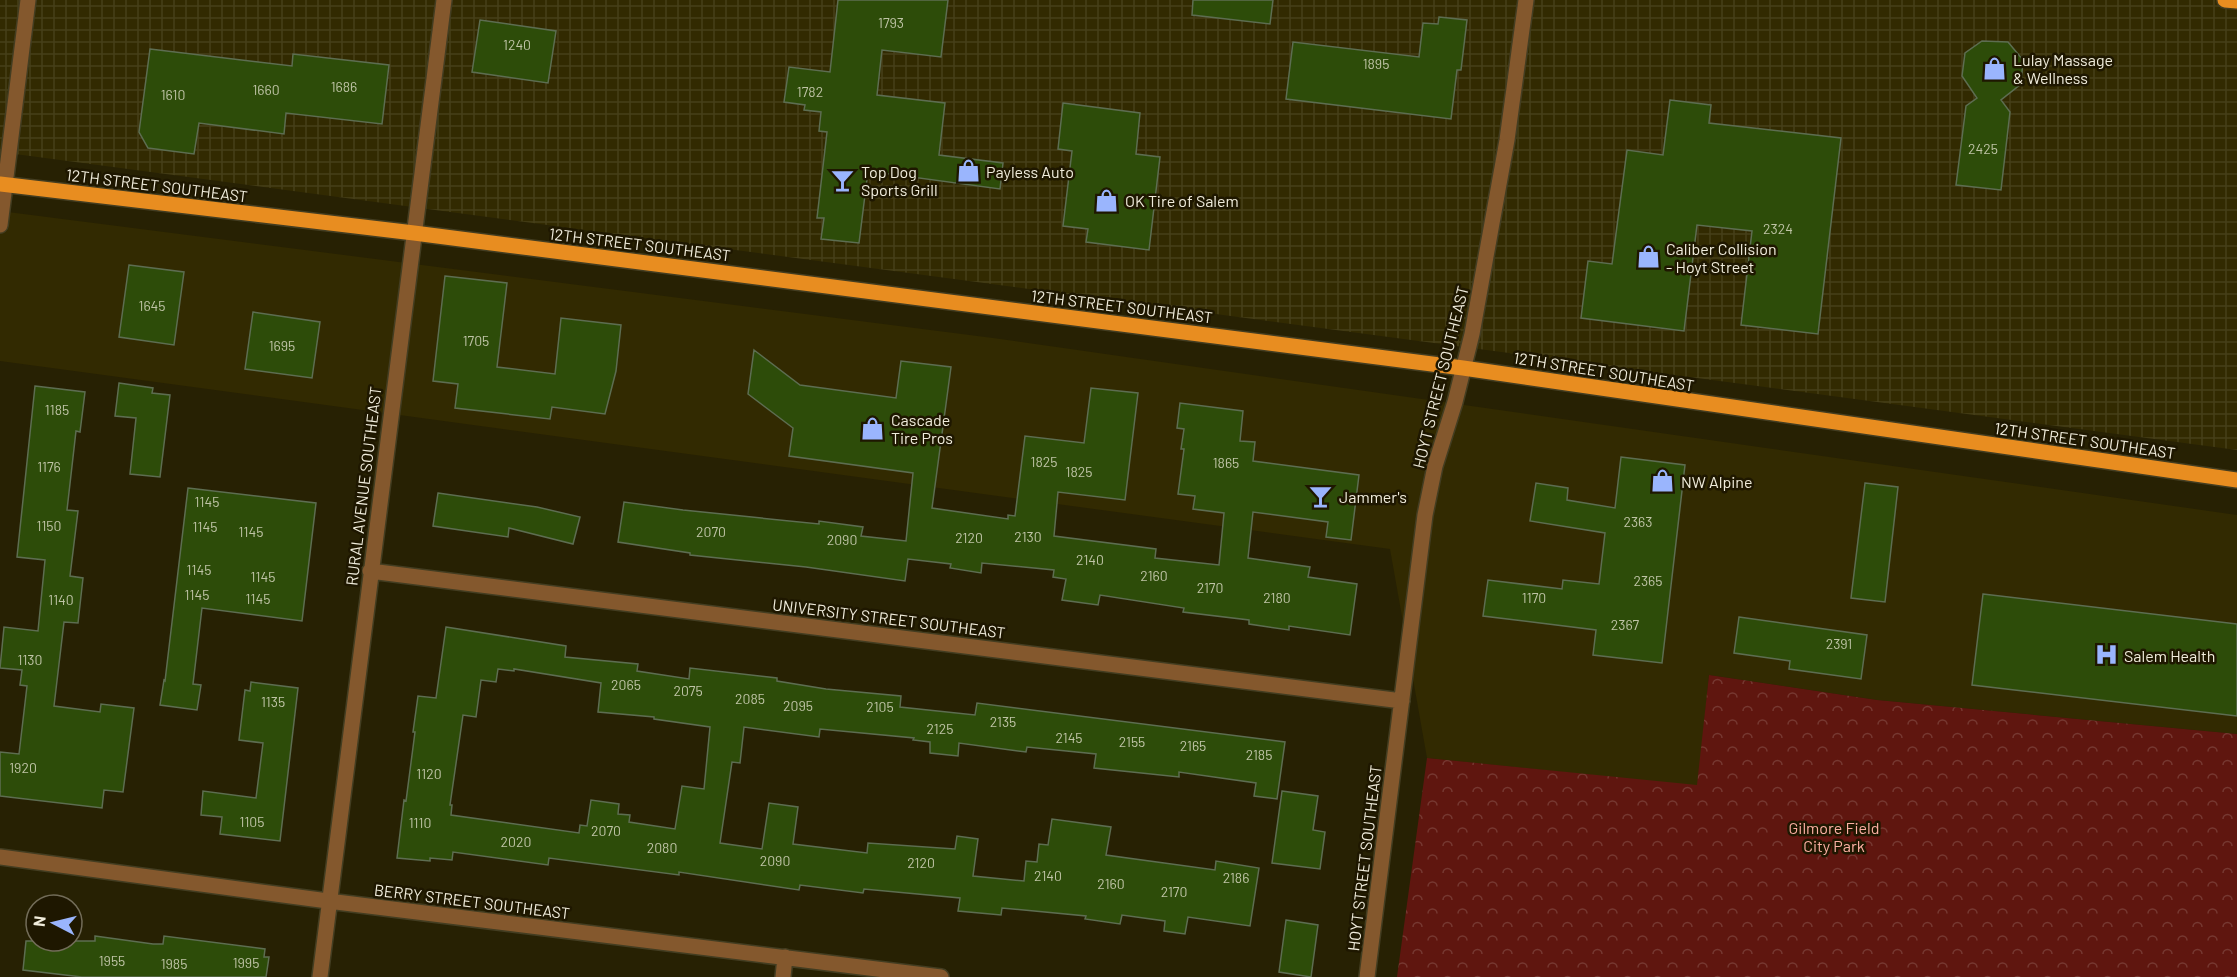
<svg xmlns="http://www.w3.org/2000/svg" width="2237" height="977" font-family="Barlow,sans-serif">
<defs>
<pattern id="industrial-grid" width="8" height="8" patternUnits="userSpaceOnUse" patternTransform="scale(1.5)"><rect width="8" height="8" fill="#322a01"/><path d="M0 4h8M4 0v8" fill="none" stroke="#463f19"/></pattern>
<pattern id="park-crowns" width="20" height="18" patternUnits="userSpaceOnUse" patternTransform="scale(1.5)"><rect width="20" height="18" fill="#5f160f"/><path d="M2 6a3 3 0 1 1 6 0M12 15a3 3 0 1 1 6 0" fill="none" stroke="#763831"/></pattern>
</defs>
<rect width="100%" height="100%" fill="#272103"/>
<path fill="#322a01" d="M 0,211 L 993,338 L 2237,515 L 2237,734 L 1877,700 L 1709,675 L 1698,786 L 1427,758 L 1390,549 L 0,361 Z"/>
<path fill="url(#industrial-grid)" d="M 0,0 L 2237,0 L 2237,450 L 0,152 Z"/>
<path fill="url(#park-crowns)" d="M 1709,675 L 1877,700 L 2237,734 L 2237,977 L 1397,977 L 1427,758 L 1697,785 Z"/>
<path fill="#2d4c09" stroke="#5d6d51" stroke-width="1.5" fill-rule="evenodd" d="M 838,0 L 948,0 L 941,57 L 882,50 L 877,95 L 945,103 L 939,155 L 1003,163 L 1000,189 L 868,171 L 859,243 L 821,239 L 824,218 L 817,218 L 827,132 L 819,131 L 821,112 L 804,110 L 805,105 L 784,102 L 789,67 L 830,72 Z
M 1193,0 L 1273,0 L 1270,24 L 1192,15 Z
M 1439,17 L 1467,20 L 1461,70 L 1457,70 L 1451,119 L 1286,99 L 1293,42 L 1419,57 L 1423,23 L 1438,24 Z
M 480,20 L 556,31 L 548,83 L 472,72 Z
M 1982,41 L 2008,42 L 2023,60 L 2021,84 L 2001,100 L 2010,112 L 2001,190 L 1956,185 L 1966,106 L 1977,98 L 1962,76 L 1965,53 Z
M 150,49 L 292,66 L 293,54 L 389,65 L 382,124 L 286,113 L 284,134 L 199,123 L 194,154 L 148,148 L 139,132 Z
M 1670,100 L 1711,105 L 1709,123 L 1841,138 L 1818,334 L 1741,325 L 1752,231 L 1697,225 L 1684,331 L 1581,318 L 1588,261 L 1612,264 L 1627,150 L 1663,155 Z
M 1063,103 L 1140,113 L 1136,154 L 1160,157 L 1149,250 L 1086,242 L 1088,229 L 1063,226 L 1072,151 L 1058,149 Z
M 129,265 L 184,272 L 174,345 L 119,337 Z
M 445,276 L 507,283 L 497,367 L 555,374 L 561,318 L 621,325 L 616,371 L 605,414 L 552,407 L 550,419 L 455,408 L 458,384 L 433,381 Z
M 253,312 L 320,322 L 312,378 L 245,369 Z
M 754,350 L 800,385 L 896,398 L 901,361 L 951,367 L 932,508 L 1008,519 L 1008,515 L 1015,516 L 1025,436 L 1084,443 L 1091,388 L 1138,393 L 1125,500 L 1058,492 L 1054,536 L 1156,549 L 1155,558 L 1219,565 L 1224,513 L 1193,509 L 1195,496 L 1178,494 L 1184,449 L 1181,449 L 1184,429 L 1177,428 L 1180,403 L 1243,411 L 1240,441 L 1255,442 L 1253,461 L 1359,475 L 1351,540 L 1326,537 L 1328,522 L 1253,512 L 1248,558 L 1310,567 L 1308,577 L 1357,584 L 1350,635 L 1289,626 L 1289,630 L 1249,624 L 1249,620 L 1183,612 L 1184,608 L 1100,595 L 1098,605 L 1062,600 L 1066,579 L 1053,577 L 1054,570 L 982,563 L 981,573 L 950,568 L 951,564 L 908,559 L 905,581 L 806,567 L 690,555 L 690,553 L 618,542 L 624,502 L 683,510 L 819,524 L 819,521 L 863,527 L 861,536 L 906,541 L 913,473 L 789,456 L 793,428 L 748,394 Z
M 119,383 L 153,388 L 152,393 L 170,395 L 160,477 L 130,474 L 136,418 L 115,416 Z
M 35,386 L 85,392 L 80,432 L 76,431 L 67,510 L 78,511 L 70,576 L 83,578 L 78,623 L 64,622 L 54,706 L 100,712 L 101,704 L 134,708 L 123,792 L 104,790 L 102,808 L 0,796 L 0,752 L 19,754 L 27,686 L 20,685 L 22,670 L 0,668 L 4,627 L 38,631 L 45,560 L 17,557 Z
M 1621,457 L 1685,465 L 1662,663 L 1593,655 L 1596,630 L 1483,616 L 1488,580 L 1562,589 L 1563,580 L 1599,584 L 1605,533 L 1530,521 L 1536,483 L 1568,488 L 1567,500 L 1615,508 Z
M 1865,483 L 1898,487 L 1885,602 L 1851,598 Z
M 188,488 L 316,503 L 302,621 L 202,608 L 193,684 L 201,685 L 197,710 L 160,705 L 164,680 L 165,681 Z
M 438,493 L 537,507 L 580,517 L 573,544 L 509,528 L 508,537 L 433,526 Z
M 1983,594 L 2237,624 L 2237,716 L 1972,685 Z
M 1739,617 L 1867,635 L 1861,679 L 1789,669 L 1790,661 L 1734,653 Z
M 446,627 L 566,646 L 565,657 L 638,664 L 637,671 L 689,679 L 690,668 L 777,678 L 777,681 L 826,689 L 901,696 L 900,707 L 975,715 L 977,703 L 1285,742 L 1277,799 L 1254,796 L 1256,783 L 1179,772 L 1179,777 L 1094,768 L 1096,754 L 1027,747 L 1026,752 L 959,743 L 958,756 L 930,753 L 930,742 L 913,740 L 914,738 L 820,729 L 819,737 L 744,727 L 740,763 L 732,762 L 720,843 L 762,849 L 769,803 L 798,807 L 793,844 L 867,853 L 868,843 L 955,849 L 957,836 L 978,839 L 973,876 L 1024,881 L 1026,861 L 1037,862 L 1039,844 L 1048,845 L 1052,819 L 1111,827 L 1106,855 L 1215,870 L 1216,861 L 1259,868 L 1250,926 L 1188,917 L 1185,934 L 1164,931 L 1165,921 L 1122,915 L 1120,924 L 1085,919 L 1086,916 L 1002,908 L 1001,915 L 958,911 L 960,898 L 864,889 L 863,893 L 800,885 L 799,890 L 679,872 L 679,875 L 549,858 L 548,865 L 453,852 L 452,860 L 430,858 L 430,861 L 397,858 L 404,800 L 406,801 L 415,732 L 413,732 L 418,696 L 436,698 ZM 498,669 L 514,671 L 514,669 L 601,683 L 598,712 L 654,717 L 654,719 L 710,727 L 704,789 L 682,786 L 675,829 L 629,822 L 630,815 L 618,814 L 619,804 L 591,800 L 587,826 L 580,825 L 579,833 L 451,815 L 452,805 L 450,805 L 463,715 L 476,717 L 481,680 L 496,682 Z
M 251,682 L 298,688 L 280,841 L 220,834 L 222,817 L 201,815 L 203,791 L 256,798 L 263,743 L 239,740 L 245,690 L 250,691 Z
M 1282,791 L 1318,796 L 1313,830 L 1325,832 L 1320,869 L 1272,863 Z
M 1286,920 L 1318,925 L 1311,977 L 1279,972 Z
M 95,936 L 153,944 L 163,944 L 164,936 L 265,949 L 264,957 L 269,957 L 266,977 L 82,977 L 23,970 L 26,941 L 95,941 Z"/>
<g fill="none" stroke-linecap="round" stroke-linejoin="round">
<defs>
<path id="minor" d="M 0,225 L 28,0
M 370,571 L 1402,701
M 0,857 L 328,901 L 941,977
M 320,977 L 444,0
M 783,977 L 785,957
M 1367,977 L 1425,515 L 1435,466 L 1455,402 L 1472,334 L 1507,140 L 1526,0"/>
<path id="major" d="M 2225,0 L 2237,1
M 0,184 L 414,233 L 1463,368 L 2237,480"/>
</defs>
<use href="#minor" stroke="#433d21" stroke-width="18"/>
<use href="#major" stroke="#433d21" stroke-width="18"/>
<use href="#minor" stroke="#84582d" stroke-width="15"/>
<use href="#major" stroke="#e88d20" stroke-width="15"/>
</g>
<defs>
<symbol id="shop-bare" viewBox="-9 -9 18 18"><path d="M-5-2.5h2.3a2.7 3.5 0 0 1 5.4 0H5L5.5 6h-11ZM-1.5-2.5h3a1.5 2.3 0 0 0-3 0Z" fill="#9ab5fd" stroke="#1e1700" stroke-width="2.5" paint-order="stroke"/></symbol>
<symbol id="bar-bare" viewBox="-9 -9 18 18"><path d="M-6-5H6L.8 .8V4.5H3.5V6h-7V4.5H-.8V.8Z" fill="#9ab5fd" stroke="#1e1700" stroke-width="2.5" paint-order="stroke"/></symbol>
<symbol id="hospital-bare" viewBox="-9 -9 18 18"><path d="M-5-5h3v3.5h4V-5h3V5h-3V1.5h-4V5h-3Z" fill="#9ab5fd" stroke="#1e1700" stroke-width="2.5" paint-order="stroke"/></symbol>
</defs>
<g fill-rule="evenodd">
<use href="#shop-bare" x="1978" y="52" width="33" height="33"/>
<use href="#shop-bare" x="952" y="154" width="33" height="33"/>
<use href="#bar-bare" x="826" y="164" width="33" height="33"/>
<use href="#shop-bare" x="1090" y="184" width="33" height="33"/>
<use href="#shop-bare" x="1632" y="240" width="33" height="33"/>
<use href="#shop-bare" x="856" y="412" width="33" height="33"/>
<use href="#shop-bare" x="1646" y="464" width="33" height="33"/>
<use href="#bar-bare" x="1304" y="480" width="33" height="33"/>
<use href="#hospital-bare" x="2090" y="638" width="33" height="33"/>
</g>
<g text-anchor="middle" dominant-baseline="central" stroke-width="5" stroke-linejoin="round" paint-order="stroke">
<g font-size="14" fill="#bfc4a6">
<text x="891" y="22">1793</text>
<text x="517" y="44">1240</text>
<text x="1376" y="63">1895</text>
<text x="344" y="86">1686</text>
<text x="266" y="89">1660</text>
<text x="810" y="91">1782</text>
<text x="173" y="94">1610</text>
<text x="1983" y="148">2425</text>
<text x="1778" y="228">2324</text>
<text x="152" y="305">1645</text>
<text x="476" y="340">1705</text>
<text x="282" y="345">1695</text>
<text x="57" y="409">1185</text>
<text x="1044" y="461">1825</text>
<text x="1226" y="462">1865</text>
<text x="49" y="466">1176</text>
<text x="1079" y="471">1825</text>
<text x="207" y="501">1145</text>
<text x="1638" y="521">2363</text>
<text x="49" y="525">1150</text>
<text x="205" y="526">1145</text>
<text x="251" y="531">1145</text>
<text x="711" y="531">2070</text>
<text x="1028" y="536">2130</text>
<text x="969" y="537">2120</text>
<text x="842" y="539">2090</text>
<text x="1090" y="559">2140</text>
<text x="199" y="569">1145</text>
<text x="1154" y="575">2160</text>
<text x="263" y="576">1145</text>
<text x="1648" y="580">2365</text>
<text x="1210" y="587">2170</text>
<text x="197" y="594">1145</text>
<text x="1277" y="597">2180</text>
<text x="1534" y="597">1170</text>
<text x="258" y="598">1145</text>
<text x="61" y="599">1140</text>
<text x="1625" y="624">2367</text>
<text x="1839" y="643">2391</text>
<text x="30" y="659">1130</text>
<text x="626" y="684">2065</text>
<text x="688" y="690">2075</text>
<text x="750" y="698">2085</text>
<text x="273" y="701">1135</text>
<text x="798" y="705">2095</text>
<text x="880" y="706">2105</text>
<text x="1003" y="721">2135</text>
<text x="940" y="728">2125</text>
<text x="1069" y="737">2145</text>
<text x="1132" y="741">2155</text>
<text x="1193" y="745">2165</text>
<text x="1259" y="754">2185</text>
<text x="23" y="767">1920</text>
<text x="429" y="773">1120</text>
<text x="252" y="821">1105</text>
<text x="420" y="822">1110</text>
<text x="606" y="830">2070</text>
<text x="516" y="841">2020</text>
<text x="662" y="847">2080</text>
<text x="775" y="860">2090</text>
<text x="921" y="862">2120</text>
<text x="1048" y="875">2140</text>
<text x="1236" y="877">2186</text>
<text x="1111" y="883">2160</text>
<text x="1174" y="891">2170</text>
<text x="112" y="960">1955</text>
<text x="246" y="962">1995</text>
<text x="174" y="963">1985</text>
</g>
<g font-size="16" fill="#f0ecdb" stroke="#1e1700" text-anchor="start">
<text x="2013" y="59">Lulay Massage<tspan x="2013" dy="18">&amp; Wellness</tspan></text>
<text x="861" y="171">Top Dog<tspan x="861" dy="18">Sports Grill</tspan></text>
<text x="986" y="171">Payless Auto</text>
<text x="1125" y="200">OK Tire of Salem</text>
<text x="1666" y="248">Caliber Collision<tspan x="1666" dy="18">- Hoyt Street</tspan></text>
<text x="891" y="419">Cascade<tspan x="891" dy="18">Tire Pros</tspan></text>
<text x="1681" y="481">NW Alpine</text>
<text x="1339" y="496">Jammer's</text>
<text x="2124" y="655">Salem Health</text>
</g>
<g font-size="16" fill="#f0ecdb" stroke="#1e1700">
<text transform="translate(157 185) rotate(7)">12TH STREET SOUTHEAST</text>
<text transform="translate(640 244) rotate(7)">12TH STREET SOUTHEAST</text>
<text transform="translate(1122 306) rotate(7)">12TH STREET SOUTHEAST</text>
<text transform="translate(1604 371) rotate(9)">12TH STREET SOUTHEAST</text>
<text transform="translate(1440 377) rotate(-76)">HOYT STREET SOUTHEAST</text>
<text transform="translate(2085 440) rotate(8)">12TH STREET SOUTHEAST</text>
<text transform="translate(363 486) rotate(-83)">RURAL AVENUE SOUTHEAST</text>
<text transform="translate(889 618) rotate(7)">UNIVERSITY STREET SOUTHEAST</text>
<text transform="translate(1364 858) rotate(-83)">HOYT STREET SOUTHEAST</text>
<text transform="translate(472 901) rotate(7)">BERRY STREET SOUTHEAST</text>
</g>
<g font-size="16" fill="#fcb0a3" stroke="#1e1700">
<text x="1834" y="827">Gilmore Field<tspan x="1834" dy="18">City Park</tspan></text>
</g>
</g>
<g transform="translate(54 923) rotate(277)"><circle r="28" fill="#1e1700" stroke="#726c58" stroke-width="1.5"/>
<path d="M0-4.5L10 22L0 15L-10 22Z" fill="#9ab5fd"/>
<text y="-9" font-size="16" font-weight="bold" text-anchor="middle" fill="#f0ecdb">N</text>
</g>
</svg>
